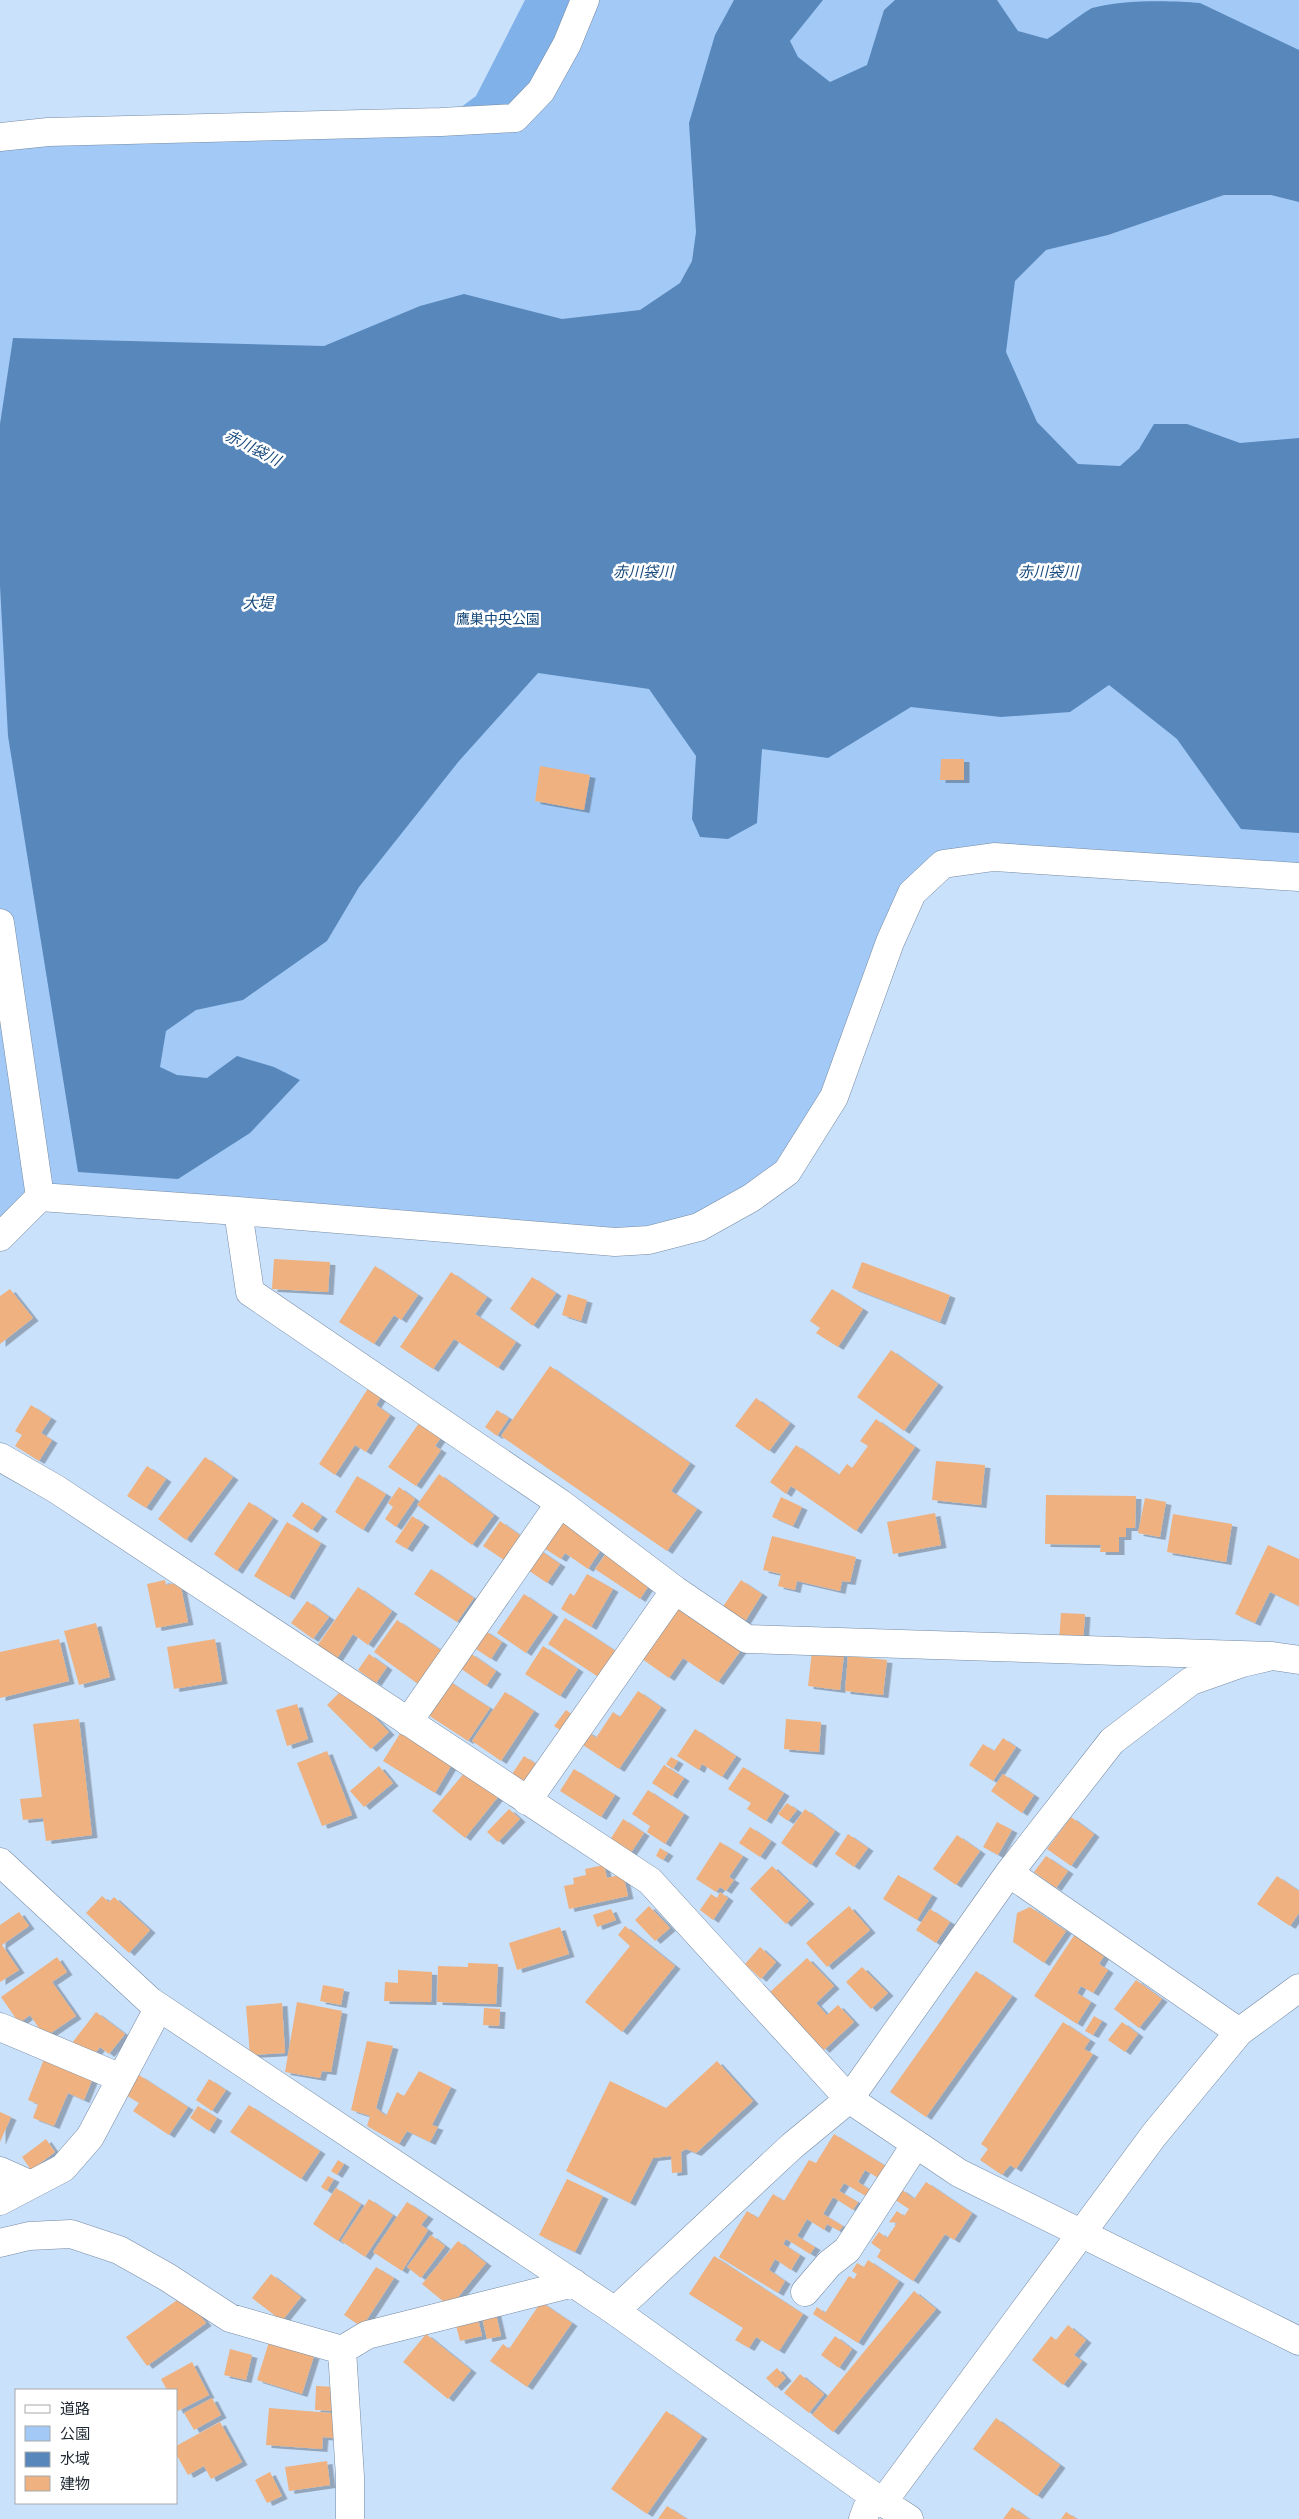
<svg xmlns="http://www.w3.org/2000/svg" width="1299" height="2519" font-family="Commissioner,'Noto Sans JP',sans-serif">
<defs>
<filter id="shadow"><feDropShadow dx="5.5" dy="3" stdDeviation="0" flood-color="#0004"/></filter>
</defs>
<rect width="100%" height="100%" fill="#cae1fc"/>
<path fill="#a3caf7" d="M 585,0 L 1299,0 L 1299,877 L 994,857 L 912,894 L 787,1172 L 649,1240 L 40,1197 L 0,1237 L 0,137 L 515,118 Z"/>
<path fill="#80b1e9" d="M 525,0 L 585,0 L 515,118 L 441,122 L 476,96 Z"/>
<path fill="#5787bb" d="M 734,0 L 823,0 L 790,41 L 798,57 L 830,82 L 867,65 L 884,10 L 895,0 L 997,0 L 1018,31 L 1047,39 C 1062,30 1076,17 1092,8 C 1119,0 1170,0 1200,3 L 1299,50 L 1299,202 L 1271,195 L 1224,195 L 1108,235 L 1046,250 L 1015,281 L 1006,352 L 1037,422 L 1078,464 L 1120,466 L 1139,449 L 1154,424 L 1187,424 L 1240,443 L 1299,438 L 1299,833 L 1241,829 L 1177,739 L 1109,685 L 1070,712 L 1001,717 L 911,707 L 828,758 L 762,749 L 757,823 L 728,839 L 700,837 L 692,819 L 696,756 L 649,689 L 538,673 L 459,761 L 359,887 L 327,941 L 243,1000 L 196,1010 L 166,1031 L 160,1067 L 177,1075 L 207,1078 L 237,1056 L 274,1067 L 300,1080 L 250,1133 L 178,1179 L 78,1172 L 8,736 L 0,586 L 0,424 L 13,338 L 324,346 L 420,306 L 464,294 L 562,319 L 640,310 L 680,283 L 692,261 L 696,232 L 689,123 L 715,35 Z"/>
<path fill="#eeb17f" filter="url(#shadow)" d="M 941,759 L 964,759 L 964,780 L 940,780 Z
M 540,766 L 590,775 L 584,810 L 535,801 Z
M 274,1259 L 330,1262 L 328,1292 L 272,1289 Z
M 862,1262 L 950,1295 L 940,1322 L 852,1288 Z
M 375,1266 L 418,1295 L 401,1320 L 394,1315 L 374,1344 L 339,1322 Z
M 451,1272 L 487,1297 L 475,1314 L 516,1342 L 498,1368 L 454,1339 L 433,1369 L 400,1347 Z
M 532,1277 L 556,1293 L 533,1326 L 510,1309 Z
M 10,1289 L 33,1318 L 0,1344 L 0,1296 Z
M 832,1289 L 863,1309 L 838,1347 L 816,1333 L 820,1328 L 810,1321 Z
M 568,1294 L 587,1300 L 581,1321 L 562,1315 Z
M 891,1350 L 938,1384 L 904,1431 L 857,1397 Z
M 550,1366 L 690,1463 L 671,1491 L 697,1509 L 667,1551 L 501,1436 Z
M 369,1387 L 382,1395 L 376,1405 L 390,1415 L 366,1452 L 355,1445 L 335,1475 L 319,1464 Z
M 756,1398 L 790,1423 L 769,1451 L 735,1426 Z
M 31,1405 L 51,1418 L 41,1433 L 52,1440 L 39,1461 L 15,1446 L 22,1435 L 15,1431 Z
M 497,1410 L 509,1418 L 497,1436 L 485,1427 Z
M 422,1419 L 444,1433 L 435,1446 L 441,1450 L 416,1486 L 388,1467 Z
M 876,1419 L 915,1447 L 856,1531 L 791,1486 L 786,1494 L 770,1482 L 796,1445 L 839,1475 L 847,1464 L 852,1468 L 868,1446 L 860,1441 Z
M 205,1457 L 233,1477 L 186,1540 L 158,1519 Z
M 936,1461 L 985,1465 L 981,1505 L 932,1500 Z
M 147,1466 L 166,1479 L 146,1508 L 127,1496 Z
M 439,1474 L 494,1515 L 472,1545 L 417,1505 Z
M 357,1476 L 386,1494 L 363,1530 L 335,1512 Z
M 399,1487 L 415,1499 L 396,1527 L 385,1519 L 393,1507 L 388,1503 Z
M 1046,1495 L 1136,1496 L 1135,1528 L 1126,1528 L 1126,1537 L 1119,1537 L 1119,1552 L 1100,1552 L 1101,1545 L 1045,1544 Z
M 781,1497 L 802,1507 L 793,1526 L 772,1517 Z
M 1145,1498 L 1166,1502 L 1160,1537 L 1138,1533 Z
M 249,1502 L 273,1518 L 237,1571 L 214,1554 Z
M 302,1502 L 322,1516 L 312,1530 L 292,1516 Z
M 561,1512 L 606,1542 L 588,1569 L 565,1553 L 561,1559 L 539,1545 Z
M 935,1513 L 941,1545 L 893,1554 L 887,1522 Z
M 1173,1514 L 1232,1524 L 1226,1562 L 1167,1552 Z
M 412,1516 L 424,1524 L 407,1549 L 395,1542 Z
M 500,1521 L 521,1536 L 504,1560 L 483,1546 Z
M 287,1522 L 321,1543 L 289,1597 L 254,1576 Z
M 772,1536 L 856,1557 L 850,1582 L 842,1581 L 840,1591 L 797,1581 L 795,1590 L 778,1586 L 781,1574 L 763,1570 Z
M 1268,1545 L 1299,1559 L 1299,1606 L 1270,1592 L 1255,1623 L 1235,1614 Z
M 538,1549 L 560,1564 L 547,1583 L 525,1568 Z
M 608,1551 L 652,1581 L 640,1599 L 595,1569 Z
M 431,1569 L 474,1598 L 457,1622 L 414,1594 Z
M 587,1574 L 613,1589 L 591,1627 L 561,1609 L 570,1593 L 574,1596 Z
M 165,1580 L 166,1585 L 180,1582 L 188,1622 L 156,1628 L 147,1584 Z
M 741,1580 L 762,1594 L 744,1623 L 722,1608 Z
M 358,1587 L 392,1611 L 368,1645 L 353,1634 L 336,1660 L 317,1646 Z
M 524,1594 L 553,1614 L 526,1653 L 497,1633 Z
M 307,1601 L 329,1617 L 313,1639 L 291,1623 Z
M 676,1604 L 741,1650 L 718,1682 L 683,1658 L 669,1678 L 638,1656 Z
M 1061,1613 L 1085,1614 L 1083,1642 L 1059,1641 Z
M 565,1618 L 617,1652 L 600,1678 L 548,1644 Z
M 397,1620 L 442,1651 L 418,1684 L 374,1652 Z
M 96,1623 L 110,1677 L 79,1685 L 64,1631 Z
M 484,1630 L 502,1642 L 491,1659 L 473,1647 Z
M 59,1639 L 69,1681 L 0,1698 L 0,1652 Z
M 215,1639 L 222,1681 L 174,1689 L 167,1647 Z
M 543,1646 L 578,1669 L 560,1696 L 525,1674 Z
M 812,1651 L 844,1654 L 840,1690 L 808,1686 Z
M 470,1653 L 496,1671 L 486,1686 L 460,1668 Z
M 369,1654 L 387,1667 L 376,1683 L 358,1670 Z
M 848,1656 L 887,1660 L 883,1695 L 845,1691 Z
M 444,1678 L 490,1708 L 468,1741 L 422,1711 Z
M 345,1687 L 389,1732 L 371,1749 L 327,1705 Z
M 638,1691 L 661,1707 L 619,1769 L 580,1743 L 587,1731 L 596,1738 L 613,1712 L 620,1717 Z
M 505,1692 L 534,1711 L 501,1761 L 472,1741 Z
M 297,1704 L 308,1739 L 287,1746 L 276,1710 Z
M 566,1710 L 574,1716 L 563,1732 L 554,1726 Z
M 79,1719 L 92,1835 L 46,1841 L 43,1818 L 23,1820 L 20,1799 L 42,1797 L 33,1724 Z
M 786,1719 L 821,1722 L 819,1752 L 784,1749 Z
M 695,1729 L 736,1756 L 722,1777 L 702,1764 L 699,1770 L 677,1756 Z
M 401,1732 L 453,1763 L 435,1793 L 383,1761 Z
M 1003,1738 L 1016,1747 L 993,1781 L 969,1765 L 983,1744 L 994,1751 Z
M 327,1751 L 352,1815 L 322,1826 L 297,1763 Z
M 524,1756 L 539,1766 L 526,1784 L 512,1774 Z
M 671,1757 L 678,1761 L 673,1769 L 666,1764 Z
M 664,1765 L 684,1778 L 672,1796 L 652,1783 Z
M 379,1766 L 393,1783 L 364,1807 L 350,1791 Z
M 743,1767 L 784,1793 L 766,1821 L 747,1809 L 751,1803 L 728,1789 Z
M 574,1769 L 615,1795 L 601,1817 L 560,1791 Z
M 466,1771 L 498,1797 L 465,1838 L 432,1811 Z
M 1003,1774 L 1034,1795 L 1022,1813 L 991,1791 Z
M 648,1790 L 684,1814 L 665,1844 L 647,1832 L 650,1826 L 632,1814 Z
M 787,1803 L 797,1810 L 788,1821 L 778,1814 Z
M 509,1809 L 520,1819 L 498,1842 L 487,1832 Z
M 805,1809 L 835,1831 L 811,1865 L 781,1843 Z
M 1071,1817 L 1094,1834 L 1071,1866 L 1047,1849 Z
M 623,1819 L 644,1833 L 630,1854 L 610,1840 Z
M 997,1822 L 1012,1830 L 998,1855 L 983,1847 Z
M 750,1827 L 771,1841 L 760,1857 L 739,1843 Z
M 848,1834 L 868,1848 L 854,1867 L 835,1854 Z
M 957,1835 L 980,1851 L 956,1885 L 933,1869 Z
M 720,1842 L 743,1856 L 729,1877 L 734,1880 L 726,1891 L 720,1887 L 716,1892 L 696,1879 Z
M 660,1848 L 668,1853 L 663,1860 L 656,1856 Z
M 1046,1856 L 1068,1871 L 1056,1888 L 1034,1872 Z
M 604,1865 L 607,1878 L 623,1874 L 628,1896 L 569,1909 L 564,1886 L 574,1884 L 573,1878 L 586,1875 L 585,1869 Z
M 772,1866 L 809,1901 L 786,1924 L 750,1889 Z
M 898,1875 L 932,1895 L 917,1920 L 883,1899 Z
M 1277,1876 L 1299,1891 L 1299,1913 L 1290,1926 L 1257,1904 Z
M 720,1892 L 728,1898 L 713,1920 L 700,1910 L 711,1894 L 717,1898 Z
M 102,1896 L 109,1902 L 114,1897 L 150,1930 L 129,1953 L 86,1913 Z
M 649,1906 L 670,1928 L 655,1941 L 635,1920 Z
M 849,1906 L 870,1930 L 827,1967 L 806,1943 Z
M 1030,1907 L 1066,1931 L 1044,1963 L 1013,1942 L 1017,1913 Z
M 611,1909 L 616,1920 L 597,1927 L 593,1915 Z
M 930,1909 L 950,1922 L 936,1943 L 916,1930 Z
M 19,1912 L 29,1926 L 2,1945 L 19,1970 L 0,1982 L 0,1925 Z
M 625,1926 L 675,1966 L 622,2032 L 585,2002 L 630,1946 L 618,1935 Z
M 560,1927 L 569,1954 L 517,1970 L 509,1943 Z
M 1075,1934 L 1105,1954 L 1099,1964 L 1108,1970 L 1093,1993 L 1081,1986 L 1077,1993 L 1091,2002 L 1077,2024 L 1034,1996 Z
M 760,1947 L 776,1962 L 761,1979 L 745,1964 Z
M 57,1957 L 67,1972 L 52,1982 L 76,2016 L 45,2037 L 30,2015 L 19,2023 L 1,1997 Z
M 807,1958 L 834,1986 L 816,2003 L 827,2015 L 838,2005 L 854,2022 L 824,2050 L 769,1993 Z
M 468,1963 L 498,1964 L 496,2004 L 437,2002 L 438,1966 L 468,1967 Z
M 862,1967 L 888,1993 L 871,2009 L 846,1982 Z
M 398,1970 L 432,1972 L 431,2002 L 384,2001 L 385,1982 L 398,1983 Z
M 976,1971 L 1012,1996 L 926,2117 L 890,2092 Z
M 1136,1980 L 1162,1999 L 1139,2028 L 1114,2009 Z
M 323,1985 L 344,1989 L 341,2005 L 320,2001 Z
M 297,2002 L 342,2011 L 331,2072 L 322,2071 L 320,2078 L 285,2072 Z
M 282,2003 L 285,2053 L 250,2055 L 246,2006 Z
M 484,2008 L 500,2009 L 499,2026 L 483,2025 Z
M 96,2012 L 125,2034 L 109,2054 L 100,2047 L 92,2058 L 72,2043 Z
M 1094,2016 L 1102,2021 L 1093,2035 L 1085,2031 Z
M 1063,2022 L 1090,2040 L 1084,2049 L 1093,2054 L 1016,2169 L 1010,2165 L 1002,2175 L 980,2160 L 988,2149 L 981,2144 Z
M 1122,2022 L 1138,2034 L 1125,2052 L 1108,2040 Z
M 367,2041 L 393,2046 L 376,2108 L 386,2116 L 397,2092 L 404,2096 L 419,2071 L 451,2087 L 432,2125 L 438,2127 L 430,2142 L 407,2131 L 399,2144 L 367,2126 L 370,2116 L 351,2110 Z
M 44,2059 L 93,2078 L 84,2100 L 68,2093 L 54,2126 L 33,2118 L 38,2104 L 28,2100 Z
M 717,2061 L 753,2101 L 696,2153 L 686,2149 L 681,2152 L 682,2172 L 672,2173 L 671,2156 L 653,2158 L 630,2203 L 566,2171 L 610,2081 L 666,2108 Z
M 139,2075 L 188,2107 L 169,2135 L 133,2111 L 139,2103 L 126,2095 Z
M 209,2079 L 226,2090 L 212,2111 L 196,2100 Z
M 249,2105 L 320,2151 L 301,2179 L 230,2132 Z
M 198,2106 L 217,2118 L 209,2131 L 190,2118 Z
M 0,2112 L 11,2117 L 0,2142 Z
M 834,2134 L 892,2170 L 885,2182 L 865,2170 L 858,2182 L 873,2192 L 869,2198 L 844,2183 L 839,2191 L 858,2202 L 853,2210 L 833,2197 L 823,2214 L 843,2226 L 839,2231 L 827,2224 L 824,2230 L 807,2219 L 797,2236 L 815,2247 L 810,2254 L 786,2239 L 783,2244 L 800,2255 L 791,2270 L 775,2259 L 769,2270 L 785,2281 L 778,2293 L 719,2257 L 747,2211 L 758,2218 L 773,2194 L 784,2201 L 809,2160 L 816,2163 Z
M 46,2139 L 55,2152 L 31,2170 L 22,2157 Z
M 338,2160 L 344,2164 L 337,2175 L 331,2171 Z
M 328,2176 L 334,2179 L 327,2191 L 321,2187 Z
M 567,2179 L 603,2196 L 575,2252 L 539,2235 Z
M 926,2182 L 972,2213 L 954,2240 L 945,2234 L 913,2281 L 877,2257 L 881,2250 L 871,2243 L 879,2232 L 887,2238 L 897,2223 L 889,2222 L 897,2211 L 904,2216 L 909,2209 L 894,2199 L 901,2189 L 914,2199 Z
M 336,2188 L 361,2204 L 338,2241 L 313,2224 Z
M 369,2199 L 393,2215 L 365,2257 L 341,2241 Z
M 407,2202 L 428,2216 L 421,2225 L 428,2230 L 402,2271 L 373,2252 Z
M 431,2235 L 445,2246 L 421,2278 L 407,2267 Z
M 458,2241 L 486,2263 L 450,2307 L 422,2284 Z
M 714,2256 L 803,2314 L 779,2351 L 756,2337 L 749,2348 L 735,2340 L 743,2328 L 689,2294 Z
M 868,2260 L 899,2281 L 858,2343 L 813,2314 L 817,2307 L 825,2313 L 849,2276 L 854,2279 L 857,2274 L 852,2271 L 857,2263 L 864,2267 Z
M 376,2267 L 394,2278 L 362,2327 L 344,2315 Z
M 271,2274 L 301,2297 L 282,2321 L 252,2298 Z
M 914,2291 L 936,2309 L 833,2432 L 812,2415 Z
M 184,2295 L 206,2323 L 147,2366 L 126,2337 Z
M 541,2302 L 572,2323 L 527,2387 L 490,2361 L 503,2344 L 509,2349 Z
M 495,2310 L 501,2336 L 487,2339 L 481,2313 Z
M 477,2315 L 482,2336 L 460,2341 L 455,2321 Z
M 1068,2325 L 1086,2340 L 1074,2355 L 1082,2361 L 1063,2385 L 1032,2360 L 1051,2336 L 1056,2340 Z
M 426,2334 L 471,2370 L 448,2399 L 403,2362 Z
M 835,2336 L 852,2349 L 839,2368 L 821,2355 Z
M 269,2342 L 314,2356 L 302,2394 L 257,2380 Z
M 230,2349 L 252,2355 L 246,2380 L 224,2375 Z
M 192,2362 L 209,2395 L 178,2411 L 176,2407 L 176,2390 L 167,2390 L 161,2379 Z
M 777,2368 L 786,2378 L 776,2388 L 766,2378 Z
M 800,2374 L 824,2394 L 809,2413 L 784,2393 Z
M 316,2386 L 337,2387 L 336,2411 L 315,2410 Z
M 212,2398 L 221,2415 L 194,2430 L 184,2413 Z
M 269,2408 L 343,2414 L 341,2439 L 323,2437 L 322,2449 L 266,2445 Z
M 666,2411 L 702,2436 L 647,2514 L 611,2489 Z
M 996,2418 L 1060,2465 L 1037,2496 L 973,2449 Z
M 220,2422 L 242,2462 L 211,2479 L 204,2466 L 188,2475 L 176,2454 L 176,2446 Z
M 327,2461 L 330,2485 L 289,2491 L 285,2467 Z
M 270,2472 L 282,2496 L 267,2503 L 255,2480 Z
M 667,2506 L 687,2519 L 658,2519 Z
M 1012,2507 L 1029,2519 L 1003,2519 Z
M 1066,2512 L 1077,2519 L 1061,2519 Z"/>
<g fill="none" stroke-linecap="round" stroke-linejoin="round">
<defs>
<path id="minor" d="M 0,137 L 48,132 L 441,122 L 515,118 L 541,91 L 567,44 L 585,0
M 0,923 L 40,1197
M 238,1211 L 250,1292 L 560,1503 L 675,1590 L 747,1639 L 1272,1656
M 0,1237 L 40,1197 L 238,1211 L 615,1242 L 649,1240 L 699,1227 L 751,1198 L 787,1172 L 834,1097 L 890,942 L 912,893 L 943,864 L 994,857 L 1299,877
M 0,1457 L 56,1489 L 650,1881 L 849,2099 L 959,2173 L 1299,2341
M 408,1722 L 560,1503
M 527,1801 L 675,1590
M 0,1862 L 150,2001 L 615,2311 L 872,2495 L 909,2519
M 1009,1873 L 1239,2032
M 0,2027 L 121,2078
M 0,2171 L 29,2184
M 0,2201 L 63,2168 L 90,2137 L 159,2007
M 0,2243 L 29,2236 L 71,2234 L 119,2250 L 167,2277 L 230,2318 L 342,2350 L 367,2335 L 574,2283
M 805,2292 L 829,2264 L 847,2250 L 916,2144
M 615,2311 L 792,2146 L 849,2099 L 1009,1873 L 1112,1741 L 1191,1681 L 1242,1663 L 1272,1656 L 1299,1660
M 342,2350 L 350,2477 L 350,2519
M 883,2502 L 1154,2135 L 1239,2032 L 1299,1988
M 863,2519 L 872,2495"/>
</defs>
<use href="#minor" stroke="#758aa2" stroke-width="29"/>
<use href="#minor" stroke="#fff" stroke-width="28"/>
</g>
<g text-anchor="middle" dominant-baseline="central" stroke-width="5" stroke-linejoin="round" paint-order="stroke">
<g font-size="14" fill="#114577" stroke="#fff">
<text x="498" y="618">鷹巣中央公園</text>
</g>
<g font-size="15" font-style="italic" fill="#184b7e" stroke="#fff">
<text transform="translate(253 447) rotate(27)">赤川袋川</text>
<text x="643" y="571">赤川袋川</text>
<text x="1048" y="571">赤川袋川</text>
<text x="258" y="602">大堤</text>
</g>
</g>
<rect x="15" y="2389" width="162" height="115" fill="#ffffff" stroke="#a5a9ad"/>
<rect x="25" y="2405" width="25" height="8" fill="#ffffff" stroke="#a5a9ad"/>
<text x="60" y="2414" font-size="15" fill="#1f2832">道路</text>
<rect x="25" y="2426" width="25" height="15" fill="#a3caf7" stroke="#a5a9ad"/>
<text x="60" y="2439" font-size="15" fill="#1f2832">公園</text>
<rect x="25" y="2452" width="25" height="15" fill="#5787bb" stroke="#a5a9ad"/>
<text x="60" y="2464" font-size="15" fill="#1f2832">水域</text>
<rect x="25" y="2476" width="25" height="15" fill="#eeb17f" stroke="#a5a9ad"/>
<text x="60" y="2489" font-size="15" fill="#1f2832">建物</text>
</svg>
